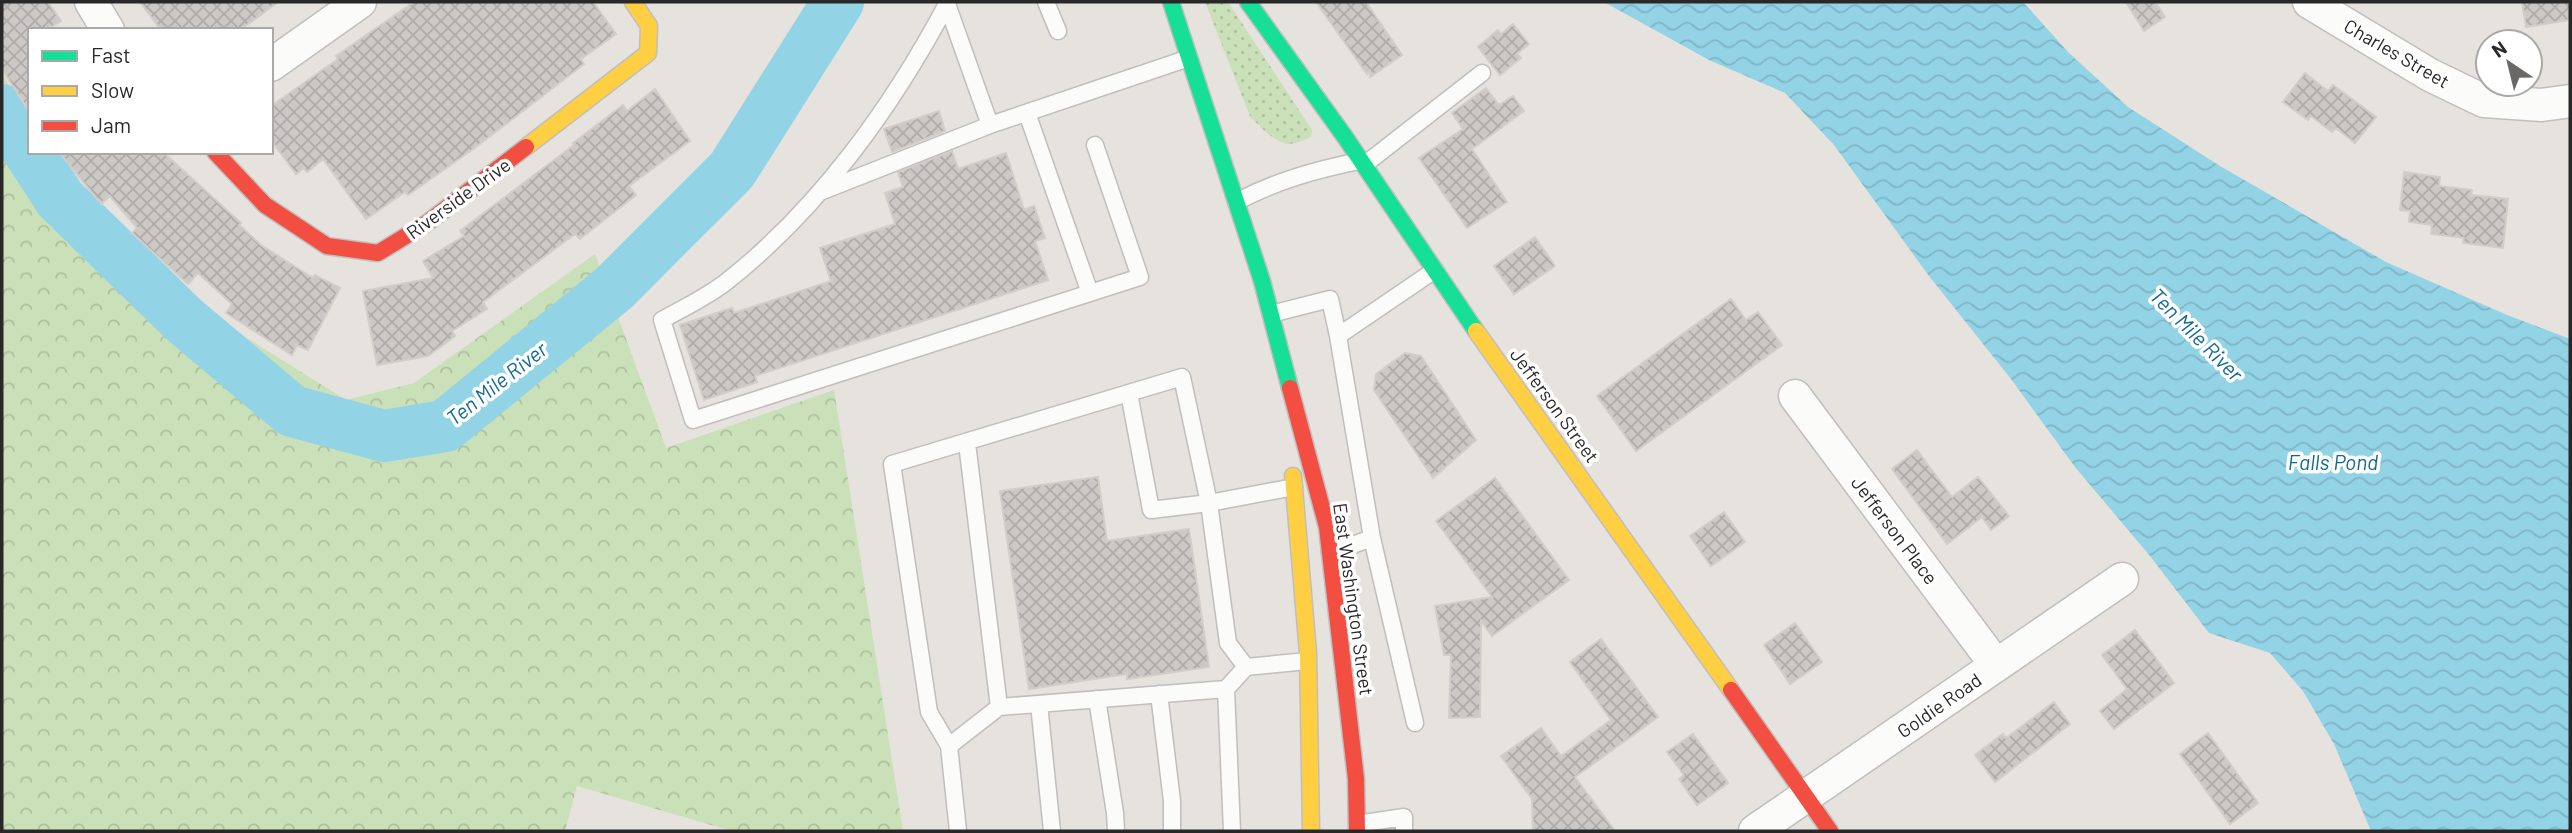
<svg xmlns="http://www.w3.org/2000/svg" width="2572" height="833" font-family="Barlow,sans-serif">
<defs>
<pattern id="grass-dots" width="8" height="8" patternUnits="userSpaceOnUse" patternTransform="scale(1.75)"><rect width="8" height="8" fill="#c9e0b8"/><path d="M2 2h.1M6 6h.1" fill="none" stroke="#adc09e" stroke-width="1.8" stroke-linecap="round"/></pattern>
<pattern id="forest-crowns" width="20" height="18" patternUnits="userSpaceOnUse" patternTransform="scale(1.75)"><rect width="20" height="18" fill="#c9e0b8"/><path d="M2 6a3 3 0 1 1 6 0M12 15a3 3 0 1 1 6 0" fill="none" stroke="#adc09e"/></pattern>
<pattern id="water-waves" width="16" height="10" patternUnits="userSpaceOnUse" patternTransform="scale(1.75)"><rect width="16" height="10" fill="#93d3e6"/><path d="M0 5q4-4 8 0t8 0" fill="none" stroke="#7fb5c5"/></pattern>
<pattern id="building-cross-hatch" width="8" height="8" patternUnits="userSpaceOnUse" patternTransform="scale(1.75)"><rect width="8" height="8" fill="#cbc8c5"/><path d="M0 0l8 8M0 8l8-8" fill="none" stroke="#aeaca9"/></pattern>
</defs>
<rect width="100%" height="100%" fill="#e6e2de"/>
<path fill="url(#grass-dots)" d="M 1205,2 L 1228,2 L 1312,130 L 1311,137 C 1304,140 1296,144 1288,144 C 1274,142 1259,126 1250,116 Z"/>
<path fill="url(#forest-crowns)" d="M 2,72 L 30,127 L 30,152 L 43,152 L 194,305 L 346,400 L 414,383 L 595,254 L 666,448 L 834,390 L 903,831 L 732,831 L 577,786 L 565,831 L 2,831 Z"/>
<path fill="url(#water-waves)" d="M 1604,2 L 2023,2 L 2068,52 L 2128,107 L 2220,166 L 2386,262 L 2507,315 L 2570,339 L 2570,831 L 2371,831 L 2334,744 L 2303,691 L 2270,653 L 2209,633 L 2150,556 L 2075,467 L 2011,379 L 1929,276 L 1834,145 L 1785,93 L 1709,60 Z"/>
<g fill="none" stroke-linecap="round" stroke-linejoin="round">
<path stroke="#93d3e6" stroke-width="52" d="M 2,110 L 60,199 L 183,319 L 292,411 L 384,436 L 445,426 L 614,288 L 732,170 L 838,2"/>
</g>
<path fill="url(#building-cross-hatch)" stroke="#d1ceca" stroke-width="2" d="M 2,2 L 48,2 L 61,21 L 46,30 L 30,30 L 30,113 L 2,69 Z
M 140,2 L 278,2 L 240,30 L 161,30 Z
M 414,2 L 593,2 L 616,34 L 581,59 L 584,64 L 476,147 L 408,195 L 405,192 L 366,219 L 323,159 L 307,172 L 304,168 L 296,174 L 271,140 L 271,106 L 338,59 L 336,56 Z
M 1316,2 L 1366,2 L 1402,55 L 1370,77 L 1370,71 L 1367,74 Z
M 2126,2 L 2155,2 L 2165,17 L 2144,31 Z
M 2522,2 L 2570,2 L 2570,20 L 2526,27 Z
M 1513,24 L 1529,44 L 1517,54 L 1521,58 L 1500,75 L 1478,47 L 1498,30 L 1501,34 Z
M 2305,73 L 2328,91 L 2333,85 L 2376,117 L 2355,143 L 2336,128 L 2332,132 L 2311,116 L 2308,120 L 2283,102 Z
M 1486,88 L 1499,105 L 1513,96 L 1524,111 L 1472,149 L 1507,202 L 1467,228 L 1419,158 L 1463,129 L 1452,113 Z
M 655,89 L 690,141 L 629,186 L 636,195 L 580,239 L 575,234 L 483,302 L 487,309 L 452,331 L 455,336 L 428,356 L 377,365 L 363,291 L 433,278 L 423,261 L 464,236 L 460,231 L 574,145 L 573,143 L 623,105 L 627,111 Z
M 939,111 L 945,131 L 892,152 L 884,129 Z
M 952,151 L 958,169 L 1006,153 L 1024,210 L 1034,206 L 1045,238 L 1035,241 L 1048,280 L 755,376 L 757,382 L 704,400 L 680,325 L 732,308 L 734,313 L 831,281 L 820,248 L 895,224 L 885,193 L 903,187 L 898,172 Z
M 59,152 L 163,152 L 241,223 L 239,225 L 261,245 L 313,278 L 315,275 L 340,288 L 308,350 L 297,345 L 292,355 L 226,313 L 232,304 L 198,273 L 188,284 L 132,233 L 137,228 L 110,196 L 101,204 Z
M 2404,172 L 2440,177 L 2439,186 L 2472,190 L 2471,195 L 2508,199 L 2503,248 L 2463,243 L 2464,238 L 2431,234 L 2432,225 L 2409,222 L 2410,211 L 2400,210 Z
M 1535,237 L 1555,266 L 1514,294 L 1494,266 Z
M 1731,299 L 1746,320 L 1758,312 L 1782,345 L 1636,451 L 1597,396 Z
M 1405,353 L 1421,356 L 1476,440 L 1433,478 L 1374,390 L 1376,374 Z
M 1917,450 L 1952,497 L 1978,477 L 2009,516 L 1991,530 L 1982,517 L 1947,544 L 1892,469 Z
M 1098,477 L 1107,541 L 1189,529 L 1209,667 L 1127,679 L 1127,674 L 1029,689 L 1000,491 Z
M 1495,478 L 1569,580 L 1492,636 L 1481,621 L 1480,717 L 1449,718 L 1451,655 L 1444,655 L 1435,606 L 1492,597 L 1436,521 Z
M 1724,512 L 1745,542 L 1711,566 L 1690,536 Z
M 1795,623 L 1822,662 L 1790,684 L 1764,645 Z
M 2135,630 L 2174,683 L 2114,729 L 2100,711 L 2127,689 L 2102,655 Z
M 1601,639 L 1658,717 L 1575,777 L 1615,831 L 1533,831 L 1532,799 L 1501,756 L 1541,728 L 1561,756 L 1611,720 L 1570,662 Z
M 2054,702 L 2070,724 L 1995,782 L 1975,755 L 2003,734 L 2006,738 Z
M 2208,733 L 2258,803 L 2230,824 L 2180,754 Z
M 1693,734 L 1728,783 L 1697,805 L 1679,779 L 1684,775 L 1667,752 Z"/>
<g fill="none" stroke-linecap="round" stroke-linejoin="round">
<defs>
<path id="lane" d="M 948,2 C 893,106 819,209 726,282 C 707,297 683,308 662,320 L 693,420 L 1090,293 L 1027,113
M 1046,2 L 1058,31
M 947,4 L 990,125 L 1189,58
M 1364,165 L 1482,73
M 820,192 L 990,125
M 1236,202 C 1276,181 1315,170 1359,161
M 1090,293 L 1140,277 L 1095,145
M 1271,314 L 1330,299 L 1338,336
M 1129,393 L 1151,510 L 1209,503 L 1294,487
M 967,443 L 999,707
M 1372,538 L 1338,336 L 1435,270
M 1330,553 L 1372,538 L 1415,723
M 1226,689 L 1232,831
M 1159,694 L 1172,801 L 1172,831
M 1097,699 L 1115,813 L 1116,831
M 1039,704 L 1052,831
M 949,746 L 999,707 L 1226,689 L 1246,667 L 1307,661
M 1357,824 L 1404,817 L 1404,831
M 958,831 L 949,746 L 929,712 L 892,464 L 1182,377 L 1209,503 L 1228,643 L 1246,667"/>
<path id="street" d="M 91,2 L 108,30
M 2309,2 L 2430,75 L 2484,101 L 2542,105 L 2570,101
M 271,65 L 360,2
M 1795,396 L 1996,665
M 1755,831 L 2122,579"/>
<path id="fast" d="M 1171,2 L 1262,281 L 1290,388
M 1248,2 L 1345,137 L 1476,331"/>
<path id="slow" d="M 526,147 L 648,53 L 649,26 L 633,2
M 1476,331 L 1731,690
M 1293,476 L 1308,653 L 1311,831"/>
<path id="jam" d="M 215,152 L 265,205 L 327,246 L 378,253 L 427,223 L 526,147
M 1290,388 L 1327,527 L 1356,779 L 1357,831
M 1731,690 L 1830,831"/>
</defs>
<use href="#lane" stroke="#c0bebf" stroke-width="19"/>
<use href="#street" stroke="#c0bebf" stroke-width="35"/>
<use href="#fast" stroke="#c0bebf" stroke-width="19"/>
<use href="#slow" stroke="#c0bebf" stroke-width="19"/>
<use href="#jam" stroke="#c0bebf" stroke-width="19"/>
<use href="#lane" stroke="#fbfbfa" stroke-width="16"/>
<use href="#street" stroke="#fbfbfa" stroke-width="32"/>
<use href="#fast" stroke="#16e098" stroke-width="16"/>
<use href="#slow" stroke="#ffcf43" stroke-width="16"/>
<use href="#jam" stroke="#f24e42" stroke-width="16"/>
</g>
<g text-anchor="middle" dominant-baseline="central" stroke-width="7" stroke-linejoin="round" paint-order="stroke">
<g font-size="19" fill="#282828" stroke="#fff">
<text transform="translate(2397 53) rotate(30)">Charles Street</text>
<text transform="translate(458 198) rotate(-36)">Riverside Drive</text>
<text transform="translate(1555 405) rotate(54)">Jefferson Street</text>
<text transform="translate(1895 530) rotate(53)">Jefferson Place</text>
<text transform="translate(1354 599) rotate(82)">East Washington Street</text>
<text transform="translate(1939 705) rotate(-35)">Goldie Road</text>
</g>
<g font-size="21" font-style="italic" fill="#126992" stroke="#fff">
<text transform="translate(2197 334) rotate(45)">Ten Mile River</text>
<text transform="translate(496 383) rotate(-38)">Ten Mile River</text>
<text x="2333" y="461">Falls Pond</text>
</g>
</g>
<rect width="2572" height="833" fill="none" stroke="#282828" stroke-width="7"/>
<rect x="28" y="28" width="245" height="126" fill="#ffffff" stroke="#a9a9a9" stroke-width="2"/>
<rect x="42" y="51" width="35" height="10" fill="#16e098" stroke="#a9a9a9" stroke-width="2"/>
<text x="91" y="63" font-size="21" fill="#282828">Fast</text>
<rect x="42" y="86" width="35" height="10" fill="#ffcf43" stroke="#a9a9a9" stroke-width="2"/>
<text x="91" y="98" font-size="21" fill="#282828">Slow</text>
<rect x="42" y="121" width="35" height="10" fill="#f24e42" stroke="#a9a9a9" stroke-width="2"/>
<text x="91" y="133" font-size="21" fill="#282828">Jam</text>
<g transform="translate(2509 63) rotate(325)"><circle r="33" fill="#ffffff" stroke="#a9a9a9" stroke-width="2"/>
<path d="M0-5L12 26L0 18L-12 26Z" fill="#6a6968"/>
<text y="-10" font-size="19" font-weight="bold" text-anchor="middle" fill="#282828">N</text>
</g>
</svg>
